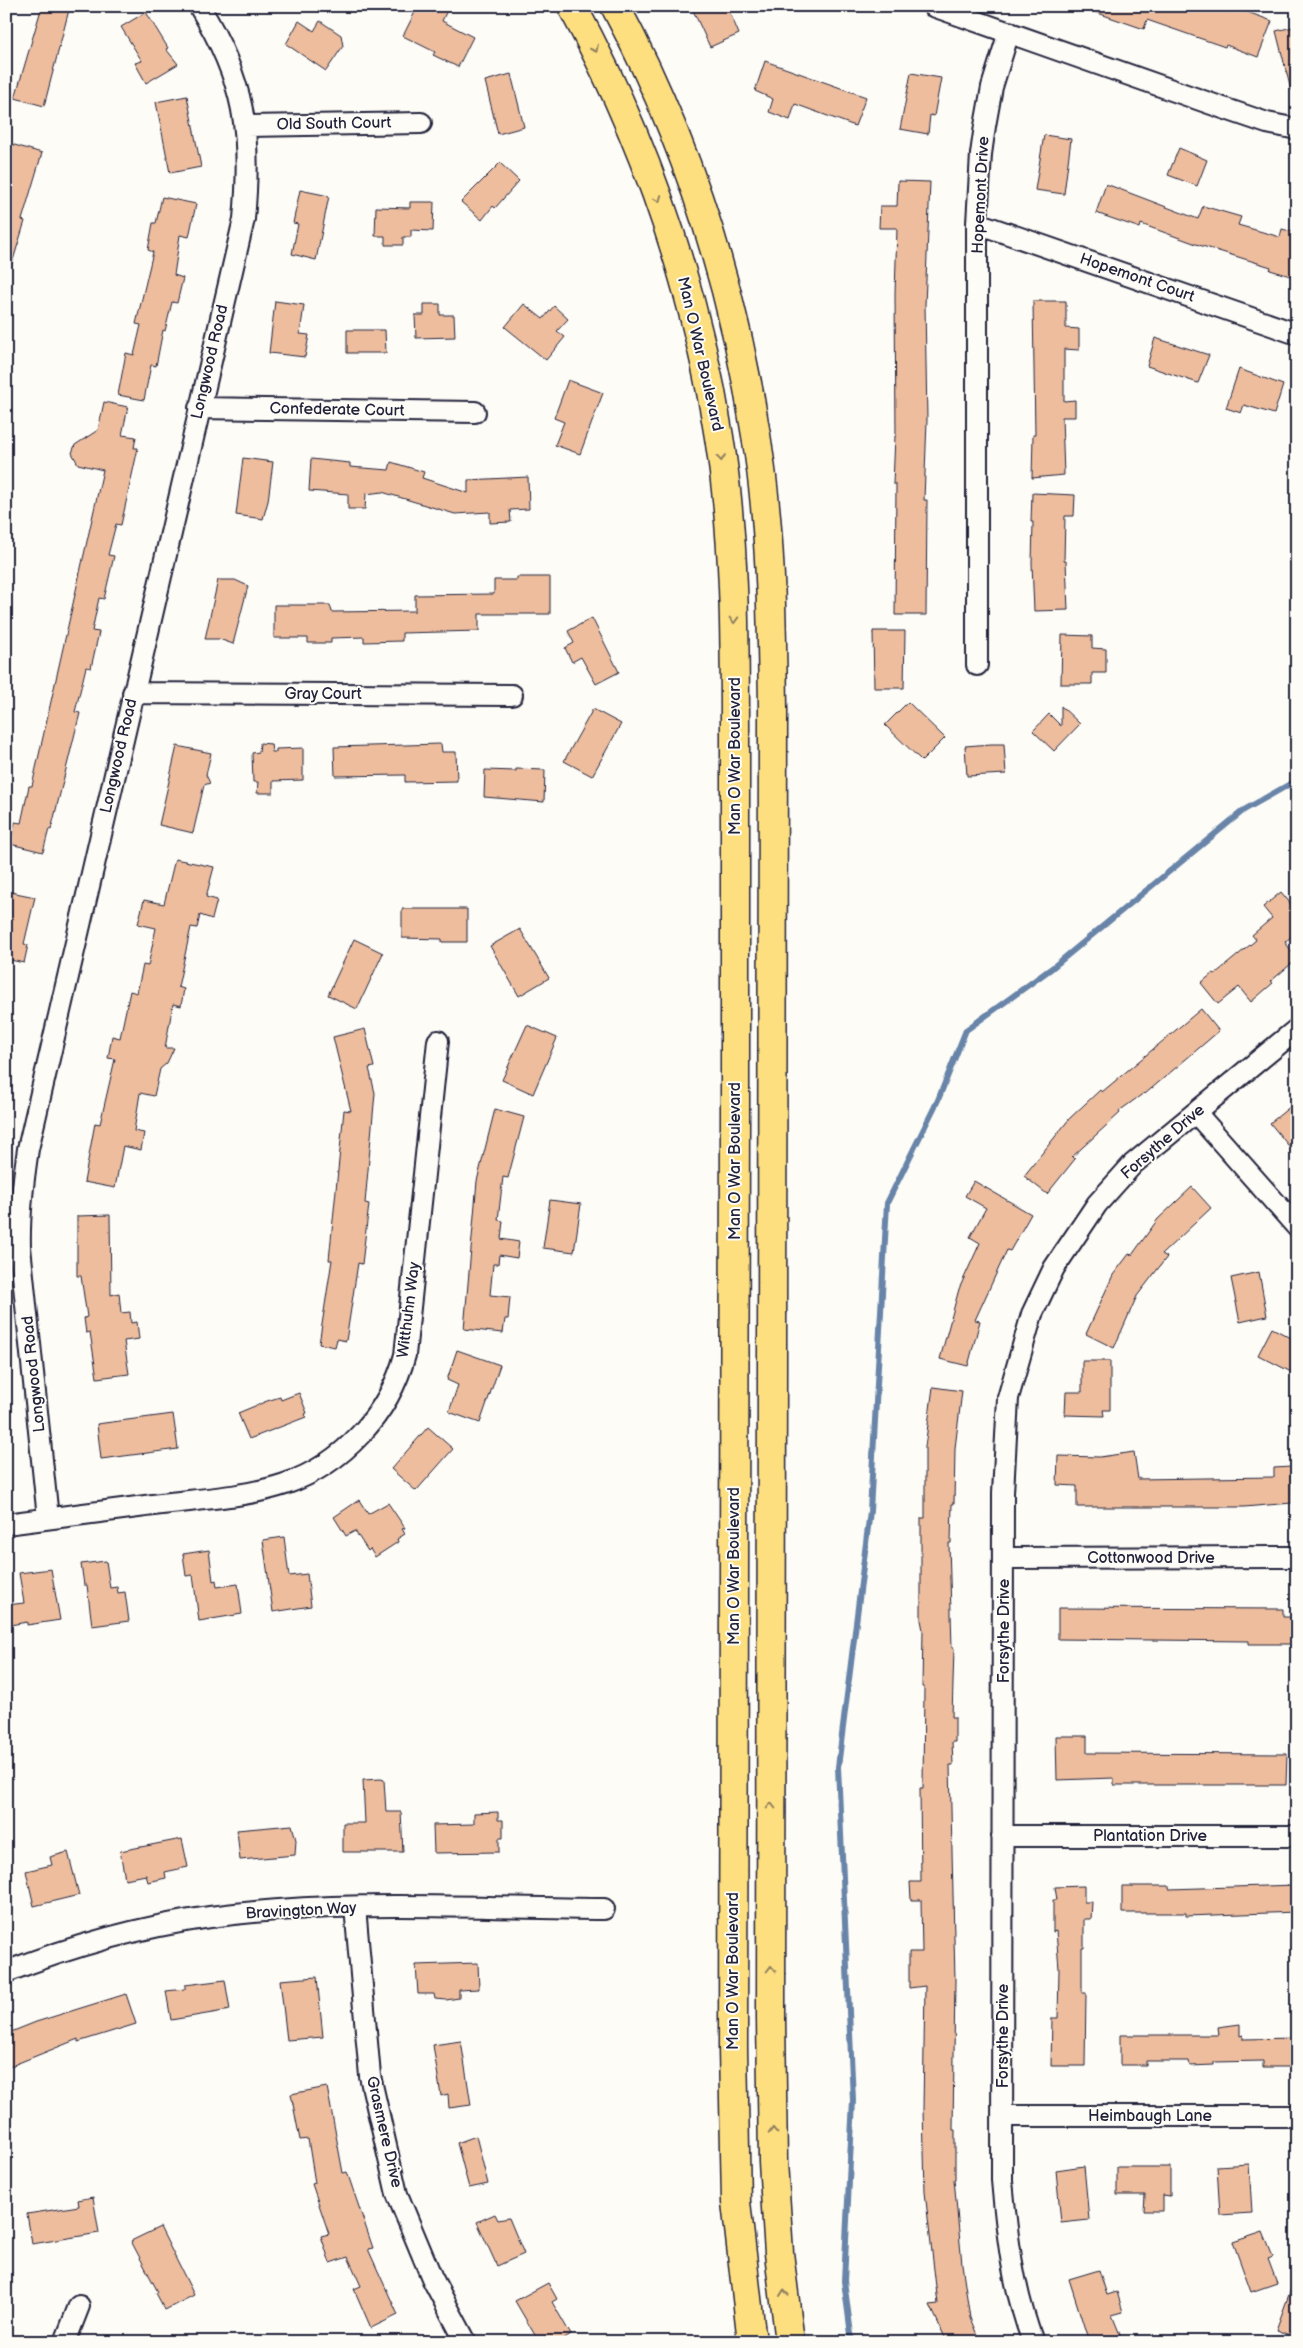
<svg xmlns="http://www.w3.org/2000/svg" width="1303" height="2348" font-family="'Balsamiq Sans',sans-serif">
<rect width="100%" height="100%" fill="#fdfcf7"/>
<filter id="ink" filterUnits="userSpaceOnUse"><feTurbulence type="fractalNoise" baseFrequency=".02" numOctaves="2"/><feDisplacementMap in="SourceGraphic" scale="10" xChannelSelector="R" yChannelSelector="G"/><feConvolveMatrix kernelMatrix="1 2 1 2 8 2 1 2 1" color-interpolation-filters="sRGB"/></filter>
<g filter="url(#ink)">
<g fill="none" stroke-linecap="round" stroke-linejoin="round">
<path stroke="#6884a8" stroke-width="6" d="M 852,2342 L 844,2281 L 853,2100 L 838,1767 L 870,1511 L 887,1203 L 938,1100 L 966,1030 L 1052,968 L 1244,810 L 1297,780"/>
</g>
<path fill="#edbd9e" stroke="#22223b" d="M 42,6 L 70,6 L 44,106 L 15,98 Z
M 425,6 L 449,6 L 442,21 L 473,37 L 458,67 L 433,55 L 435,52 L 403,36 L 416,10 Z
M 691,6 L 727,6 L 739,34 L 710,47 Z
M 1087,6 L 1206,6 L 1225,12 L 1227,6 L 1231,6 L 1272,21 L 1258,57 L 1226,45 L 1225,47 L 1147,20 L 1144,29 L 1086,9 Z
M 146,12 L 168,48 L 166,49 L 178,64 L 146,83 L 135,63 L 142,61 L 121,27 Z
M 299,21 L 314,31 L 320,21 L 341,35 L 343,46 L 326,71 L 286,44 Z
M 1297,26 L 1297,89 L 1291,90 L 1276,31 Z
M 765,61 L 866,97 L 855,126 L 795,104 L 790,120 L 769,112 L 773,99 L 755,91 Z
M 911,73 L 941,78 L 934,116 L 930,115 L 928,134 L 900,129 Z
M 511,74 L 524,127 L 498,134 L 485,81 Z
M 187,96 L 201,167 L 170,173 L 156,102 Z
M 1044,135 L 1071,139 L 1064,194 L 1035,190 Z
M 11,144 L 42,153 L 22,220 L 25,221 L 10,270 L 6,269 L 6,159 Z
M 1179,148 L 1207,160 L 1197,186 L 1168,175 Z
M 500,163 L 519,181 L 495,208 L 493,206 L 482,220 L 461,202 Z
M 898,181 L 930,182 L 925,305 L 927,420 L 924,500 L 927,500 L 926,615 L 895,615 L 896,484 L 893,484 L 895,436 L 896,436 L 895,294 L 897,228 L 879,228 L 880,206 L 897,206 Z
M 1106,184 L 1198,219 L 1203,206 L 1241,217 L 1238,225 L 1280,237 L 1282,229 L 1297,233 L 1297,278 L 1270,270 L 1271,267 L 1199,245 L 1141,224 L 1140,228 L 1096,213 Z
M 300,190 L 329,196 L 316,260 L 292,254 L 298,224 L 293,223 Z
M 162,197 L 196,204 L 189,237 L 180,235 L 174,275 L 183,278 L 177,303 L 172,302 L 165,331 L 163,330 L 156,366 L 151,365 L 144,400 L 118,395 L 126,353 L 134,355 L 141,325 L 136,324 L 153,252 L 148,250 L 153,223 L 156,223 Z
M 410,202 L 434,202 L 433,231 L 411,230 L 411,237 L 403,237 L 403,245 L 385,245 L 385,236 L 375,236 L 376,207 L 410,208 Z
M 275,301 L 304,305 L 300,334 L 309,335 L 305,357 L 269,353 Z
M 1033,301 L 1066,301 L 1066,328 L 1079,329 L 1079,350 L 1064,349 L 1064,401 L 1075,400 L 1075,417 L 1062,417 L 1064,475 L 1032,478 L 1033,435 L 1035,435 Z
M 424,304 L 440,304 L 440,315 L 454,315 L 455,337 L 416,338 L 415,315 L 424,315 Z
M 524,304 L 543,319 L 554,306 L 568,319 L 557,331 L 565,337 L 546,360 L 505,327 Z
M 347,330 L 385,330 L 386,353 L 347,353 Z
M 1155,338 L 1209,355 L 1198,383 L 1147,366 Z
M 1239,369 L 1283,385 L 1274,414 L 1244,405 L 1241,413 L 1226,408 Z
M 568,380 L 603,393 L 580,454 L 555,445 L 564,422 L 554,418 Z
M 104,402 L 128,407 L 122,435 L 136,437 L 134,448 L 138,448 L 121,525 L 116,524 L 108,555 L 114,556 L 104,599 L 99,598 L 92,631 L 99,632 L 91,668 L 86,667 L 75,712 L 80,713 L 51,830 L 49,829 L 43,852 L 10,844 L 15,822 L 21,823 L 29,786 L 32,786 L 103,470 L 78,464 L 72,453 L 75,445 L 98,430 Z
M 243,458 L 273,462 L 268,501 L 263,519 L 236,515 Z
M 311,459 L 350,463 L 350,467 L 389,470 L 391,462 L 424,472 L 422,478 L 468,493 L 468,480 L 528,477 L 529,509 L 510,510 L 511,522 L 490,523 L 490,512 L 455,514 L 382,492 L 366,494 L 365,509 L 348,509 L 348,494 L 309,491 Z
M 1032,493 L 1075,495 L 1074,516 L 1065,516 L 1064,561 L 1066,561 L 1068,610 L 1034,611 L 1032,563 L 1033,522 L 1031,522 Z
M 517,577 L 550,577 L 550,614 L 479,614 L 479,631 L 402,633 L 402,641 L 364,642 L 364,637 L 331,638 L 331,643 L 308,643 L 308,638 L 274,638 L 274,605 L 330,605 L 332,612 L 415,611 L 415,595 L 494,594 L 494,580 L 517,580 Z
M 218,580 L 235,580 L 248,586 L 233,644 L 219,639 L 205,639 Z
M 592,618 L 619,672 L 596,684 L 581,657 L 572,662 L 565,648 L 574,643 L 568,631 Z
M 873,631 L 905,631 L 904,688 L 874,688 Z
M 1062,635 L 1092,636 L 1092,648 L 1106,649 L 1106,673 L 1092,673 L 1092,684 L 1061,684 Z
M 908,702 L 945,738 L 922,761 L 885,725 Z
M 1061,706 L 1080,724 L 1054,751 L 1033,731 L 1049,714 L 1061,726 Z
M 593,709 L 621,724 L 592,776 L 564,761 Z
M 260,743 L 271,744 L 272,752 L 276,752 L 276,749 L 303,748 L 303,780 L 273,781 L 273,793 L 257,793 L 258,782 L 253,782 L 252,753 L 259,752 Z
M 441,744 L 442,752 L 456,752 L 457,781 L 405,782 L 405,775 L 335,776 L 334,747 Z
M 991,744 L 1004,744 L 1006,774 L 967,776 L 965,746 Z
M 177,746 L 211,753 L 206,775 L 210,783 L 204,785 L 193,833 L 159,825 Z
M 516,769 L 545,770 L 544,802 L 484,797 L 485,770 L 516,771 Z
M 175,859 L 214,867 L 206,897 L 217,900 L 212,919 L 200,915 L 197,928 L 191,927 L 178,987 L 184,989 L 181,1006 L 173,1004 L 165,1048 L 174,1048 L 167,1063 L 160,1069 L 154,1096 L 140,1093 L 134,1131 L 144,1133 L 141,1150 L 123,1146 L 115,1188 L 84,1182 L 95,1123 L 100,1124 L 115,1059 L 108,1058 L 112,1036 L 120,1038 L 130,991 L 137,993 L 143,965 L 148,966 L 156,928 L 138,924 L 144,900 L 164,904 Z
M 6,891 L 35,897 L 24,944 L 28,945 L 24,963 L 6,959 Z
M 1281,892 L 1297,911 L 1297,932 L 1285,942 L 1297,959 L 1271,981 L 1273,983 L 1251,1002 L 1239,987 L 1218,1004 L 1201,983 L 1213,973 L 1215,974 L 1256,940 L 1252,935 L 1272,918 L 1263,907 Z
M 402,909 L 467,909 L 467,942 L 442,942 L 442,939 L 402,938 Z
M 520,929 L 549,978 L 519,996 L 490,946 Z
M 354,939 L 383,953 L 357,1009 L 328,995 Z
M 1201,1009 L 1219,1031 L 1145,1094 L 1144,1093 L 1119,1111 L 1120,1113 L 1072,1157 L 1075,1159 L 1047,1194 L 1024,1176 L 1070,1118 L 1100,1090 L 1102,1092 Z
M 527,1025 L 557,1038 L 533,1094 L 502,1080 Z
M 365,1029 L 374,1067 L 369,1068 L 375,1093 L 365,1203 L 369,1204 L 362,1264 L 358,1263 L 346,1341 L 337,1339 L 335,1347 L 319,1344 L 332,1260 L 329,1260 L 344,1110 L 351,1111 L 333,1037 Z
M 1297,1101 L 1297,1156 L 1270,1123 Z
M 495,1109 L 524,1117 L 508,1178 L 503,1177 L 498,1220 L 503,1221 L 501,1239 L 519,1242 L 517,1258 L 499,1255 L 498,1264 L 493,1264 L 490,1295 L 510,1297 L 508,1319 L 505,1319 L 503,1333 L 464,1329 L 477,1181 Z
M 974,1181 L 1031,1214 L 1010,1251 L 1007,1250 L 975,1320 L 980,1321 L 968,1366 L 940,1359 L 959,1289 L 980,1243 L 970,1237 L 986,1208 L 965,1196 Z
M 1192,1187 L 1211,1208 L 1162,1254 L 1167,1257 L 1137,1296 L 1114,1348 L 1086,1334 L 1113,1275 L 1129,1254 L 1132,1255 L 1158,1219 Z
M 550,1200 L 581,1204 L 574,1252 L 543,1248 Z
M 110,1215 L 111,1295 L 119,1293 L 121,1313 L 130,1312 L 131,1323 L 137,1322 L 139,1339 L 124,1341 L 129,1374 L 97,1378 L 90,1332 L 86,1333 L 84,1318 L 87,1317 L 81,1276 L 77,1276 L 77,1216 Z
M 1259,1272 L 1267,1316 L 1240,1322 L 1231,1278 Z
M 1272,1328 L 1297,1341 L 1297,1375 L 1258,1355 Z
M 457,1350 L 500,1365 L 480,1423 L 449,1412 L 458,1385 L 447,1380 Z
M 1082,1361 L 1110,1361 L 1110,1410 L 1103,1410 L 1104,1416 L 1065,1415 L 1066,1392 L 1082,1392 Z
M 933,1387 L 962,1391 L 955,1448 L 954,1503 L 952,1503 L 951,1543 L 949,1543 L 952,1648 L 954,1648 L 952,1717 L 955,1717 L 955,1742 L 952,1742 L 953,1765 L 950,1765 L 955,1980 L 953,2130 L 955,2130 L 955,2179 L 954,2179 L 962,2264 L 970,2318 L 980,2342 L 947,2342 L 930,2305 L 938,2304 L 925,2192 L 923,2109 L 925,1986 L 909,1988 L 909,1952 L 922,1952 L 921,1900 L 911,1900 L 910,1882 L 921,1882 L 920,1788 L 923,1788 L 924,1687 L 922,1687 L 923,1630 L 921,1620 L 921,1518 L 925,1518 L 925,1447 Z
M 299,1393 L 307,1413 L 305,1414 L 306,1417 L 249,1439 L 238,1413 L 267,1401 L 280,1397 L 281,1400 Z
M 173,1414 L 178,1449 L 101,1459 L 97,1424 Z
M 428,1427 L 453,1449 L 416,1491 L 391,1469 Z
M 1134,1452 L 1138,1479 L 1274,1477 L 1274,1468 L 1291,1467 L 1292,1503 L 1244,1507 L 1077,1507 L 1077,1486 L 1057,1485 L 1058,1456 L 1100,1457 Z
M 359,1500 L 368,1514 L 388,1503 L 405,1528 L 402,1529 L 405,1534 L 397,1539 L 398,1542 L 375,1557 L 370,1549 L 368,1551 L 355,1531 L 346,1536 L 334,1517 Z
M 284,1537 L 289,1576 L 307,1574 L 311,1606 L 273,1612 L 263,1540 Z
M 209,1550 L 213,1581 L 216,1580 L 217,1587 L 238,1584 L 242,1614 L 199,1621 L 193,1575 L 186,1576 L 183,1554 Z
M 106,1561 L 110,1588 L 117,1587 L 118,1593 L 125,1592 L 129,1621 L 92,1626 L 87,1585 L 84,1585 L 81,1564 Z
M 51,1569 L 60,1620 L 27,1625 L 27,1622 L 10,1625 L 7,1605 L 24,1603 L 19,1573 Z
M 1058,1608 L 1283,1609 L 1283,1617 L 1297,1617 L 1297,1644 L 1249,1644 L 1249,1641 L 1058,1639 Z
M 1056,1736 L 1087,1736 L 1087,1753 L 1287,1754 L 1286,1785 L 1114,1785 L 1114,1778 L 1057,1780 Z
M 381,1779 L 384,1780 L 386,1812 L 401,1812 L 403,1852 L 343,1852 L 343,1823 L 365,1823 L 363,1780 Z
M 498,1812 L 498,1820 L 503,1820 L 503,1838 L 499,1838 L 499,1852 L 434,1853 L 433,1825 L 474,1824 L 474,1813 Z
M 292,1825 L 296,1840 L 295,1855 L 240,1860 L 237,1830 Z
M 182,1839 L 188,1867 L 165,1872 L 166,1878 L 148,1882 L 146,1875 L 125,1879 L 120,1851 Z
M 68,1852 L 79,1895 L 34,1906 L 26,1871 L 52,1865 L 50,1857 Z
M 1297,1885 L 1297,1912 L 1186,1916 L 1186,1913 L 1122,1913 L 1122,1886 L 1169,1886 L 1169,1889 Z
M 1084,1886 L 1084,1902 L 1092,1902 L 1091,1919 L 1084,1919 L 1084,1948 L 1082,1948 L 1082,1993 L 1086,1993 L 1085,2066 L 1051,2066 L 1052,2018 L 1058,2018 L 1059,1969 L 1056,1931 L 1053,1932 L 1053,1900 L 1057,1900 L 1055,1887 Z
M 478,1963 L 479,1989 L 459,1990 L 459,1998 L 446,2000 L 435,1999 L 434,1994 L 418,1994 L 416,1965 Z
M 317,1977 L 323,2037 L 287,2040 L 280,1980 Z
M 225,1980 L 230,2010 L 171,2020 L 166,1991 L 185,1989 L 185,1985 Z
M 126,1994 L 136,2024 L 78,2042 L 78,2039 L 6,2068 L 6,2034 L 36,2022 Z
M 1240,2024 L 1240,2036 L 1243,2035 L 1243,2039 L 1297,2038 L 1297,2067 L 1263,2067 L 1263,2061 L 1214,2062 L 1214,2065 L 1190,2066 L 1189,2061 L 1146,2061 L 1146,2065 L 1120,2065 L 1120,2035 L 1219,2035 L 1218,2027 Z
M 461,2041 L 471,2105 L 449,2108 L 448,2094 L 441,2096 L 433,2045 Z
M 327,2087 L 343,2173 L 347,2172 L 373,2248 L 368,2249 L 398,2315 L 371,2328 L 354,2289 L 361,2286 L 348,2257 L 330,2263 L 321,2236 L 329,2234 L 312,2184 L 315,2183 L 308,2139 L 300,2140 L 291,2094 Z
M 476,2136 L 488,2184 L 469,2188 L 457,2143 Z
M 1249,2164 L 1252,2213 L 1220,2215 L 1217,2166 Z
M 1084,2166 L 1089,2220 L 1061,2223 L 1056,2170 Z
M 1117,2167 L 1170,2167 L 1170,2196 L 1163,2195 L 1163,2211 L 1144,2211 L 1145,2195 L 1117,2195 Z
M 93,2197 L 99,2233 L 32,2244 L 27,2214 L 79,2206 L 78,2200 Z
M 495,2214 L 498,2220 L 509,2218 L 524,2254 L 497,2266 L 477,2222 Z
M 160,2227 L 194,2295 L 165,2310 L 156,2293 L 158,2292 L 131,2241 Z
M 1263,2232 L 1273,2257 L 1268,2259 L 1277,2283 L 1251,2292 L 1233,2242 Z
M 1099,2270 L 1107,2295 L 1117,2292 L 1123,2312 L 1112,2315 L 1123,2342 L 1089,2342 L 1069,2279 Z
M 1295,2278 L 1297,2279 L 1297,2338 L 1276,2330 Z
M 548,2283 L 557,2299 L 552,2302 L 571,2335 L 560,2342 L 539,2342 L 515,2301 Z"/>
<g fill="none" stroke-linecap="round" stroke-linejoin="round">
<defs>
<path id="minor" d="M 933,6 L 1223,108 L 1267,123 L 1297,129
M 246,126 L 421,123
M 977,223 L 1297,334
M 199,408 L 475,412
M 977,665 L 977,223 L 981,154 L 985,126 L 992,87 L 1009,32
M 133,693 L 512,695
M 1196,1113 L 1297,1227
M 48,1518 L 20,1247 C 19,1214 23,1182 28,1149 L 244,219 C 252,133 245,81 199,6
M 6,1524 C 58,1517 109,1511 161,1504 C 202,1499 246,1497 285,1484 C 343,1464 389,1414 405,1355 L 438,1041
M 1004,1558 L 1297,1557
M 1002,1836 L 1297,1836
M 355,1907 L 370,2076 L 397,2194 L 432,2278 L 466,2342
M 6,1972 C 72,1946 140,1927 210,1917 C 340,1899 473,1908 604,1909
M 1003,2116 L 1297,2116
M 65,2342 L 79,2306
M 1033,2342 C 1013,2289 1007,2236 1002,2180 L 1003,1493 L 1008,1398 L 1032,1314 L 1054,1268 L 1097,1204 L 1133,1164 L 1297,1029"/>
<path id="primary" d="M 572,6 C 645,140 695,287 719,437 C 736,543 735,651 735,759 C 735,876 735,994 735,1112 C 735,1424 734,1736 733,2048 L 736,2202 L 752,2342
M 615,6 C 686,139 733,286 756,435 C 771,526 772,619 773,710 L 771,2018 L 773,2162 L 779,2253 L 790,2342"/>
</defs>
<use href="#minor" stroke="#22223b" stroke-width="24"/>
<use href="#primary" stroke="#22223b" stroke-width="31"/>
<use href="#minor" stroke="#fdfcf7" stroke-width="20"/>
<use href="#primary" stroke="#fedf80" stroke-width="28"/>
</g>
<defs><path id="oneway-chevron" d="M-2-3.5L2.5 0L-2 3.5" fill="none" stroke-width="1.6" stroke-linecap="round" stroke-linejoin="round" transform="scale(1.25)"/></defs>
<g stroke="#90805e">
<use href="#oneway-chevron" transform="translate(595 49) rotate(63)"/>
<use href="#oneway-chevron" transform="translate(658 199) rotate(69)"/>
<use href="#oneway-chevron" transform="translate(721 458) rotate(83)"/>
<use href="#oneway-chevron" transform="translate(734 620) rotate(88)"/>
<use href="#oneway-chevron" transform="translate(771 1806) rotate(-90)"/>
<use href="#oneway-chevron" transform="translate(771 1969) rotate(-90)"/>
<use href="#oneway-chevron" transform="translate(773 2131) rotate(-91)"/>
<use href="#oneway-chevron" transform="translate(784 2293) rotate(-97)"/>
</g>
</g>
<g text-anchor="middle" dominant-baseline="central" stroke-width="4" stroke-linejoin="round" paint-order="stroke">
<g font-size="16" fill="#22223b" stroke="#fdfcf7">
<text transform="translate(334 124) rotate(-1)">Old South Court</text>
<text transform="translate(981 195) rotate(-87)">Hopemont Drive</text>
<text transform="translate(1137 278) rotate(19)">Hopemont Court</text>
<text transform="translate(700 354) rotate(77)">Man O War Boulevard</text>
<text transform="translate(210 362) rotate(-77)">Longwood Road</text>
<text transform="translate(337 410) rotate(1)">Confederate Court</text>
<text x="323" y="694">Gray Court</text>
<text transform="translate(119 756) rotate(-77)">Longwood Road</text>
<text transform="translate(735 756) rotate(-90)">Man O War Boulevard</text>
<text transform="translate(1163 1142) rotate(-41)">Forsythe Drive</text>
<text transform="translate(735 1161) rotate(-90)">Man O War Boulevard</text>
<text transform="translate(409 1310) rotate(-83)">Witthuhn Way</text>
<text transform="translate(34 1374) rotate(-96)">Longwood Road</text>
<text x="1151" y="1558">Cottonwood Drive</text>
<text transform="translate(734 1566) rotate(-90)">Man O War Boulevard</text>
<text transform="translate(1004 1631) rotate(-90)">Forsythe Drive</text>
<text x="1150" y="1836">Plantation Drive</text>
<text transform="translate(301 1911) rotate(-3)">Bravington Way</text>
<text transform="translate(733 1971) rotate(-90)">Man O War Boulevard</text>
<text transform="translate(1003 2036) rotate(-90)">Forsythe Drive</text>
<text x="1150" y="2116">Heimbaugh Lane</text>
<text transform="translate(384 2132) rotate(77)">Grasmere Drive</text>
</g>
</g>
<rect width="1303" height="2348" fill="none" stroke="#fdfcf7" stroke-width="25"/>
<rect x="12" y="12" width="1278" height="2323" fill="none" stroke="#22223b" stroke-width="2" filter="url(#ink)"/>
</svg>
